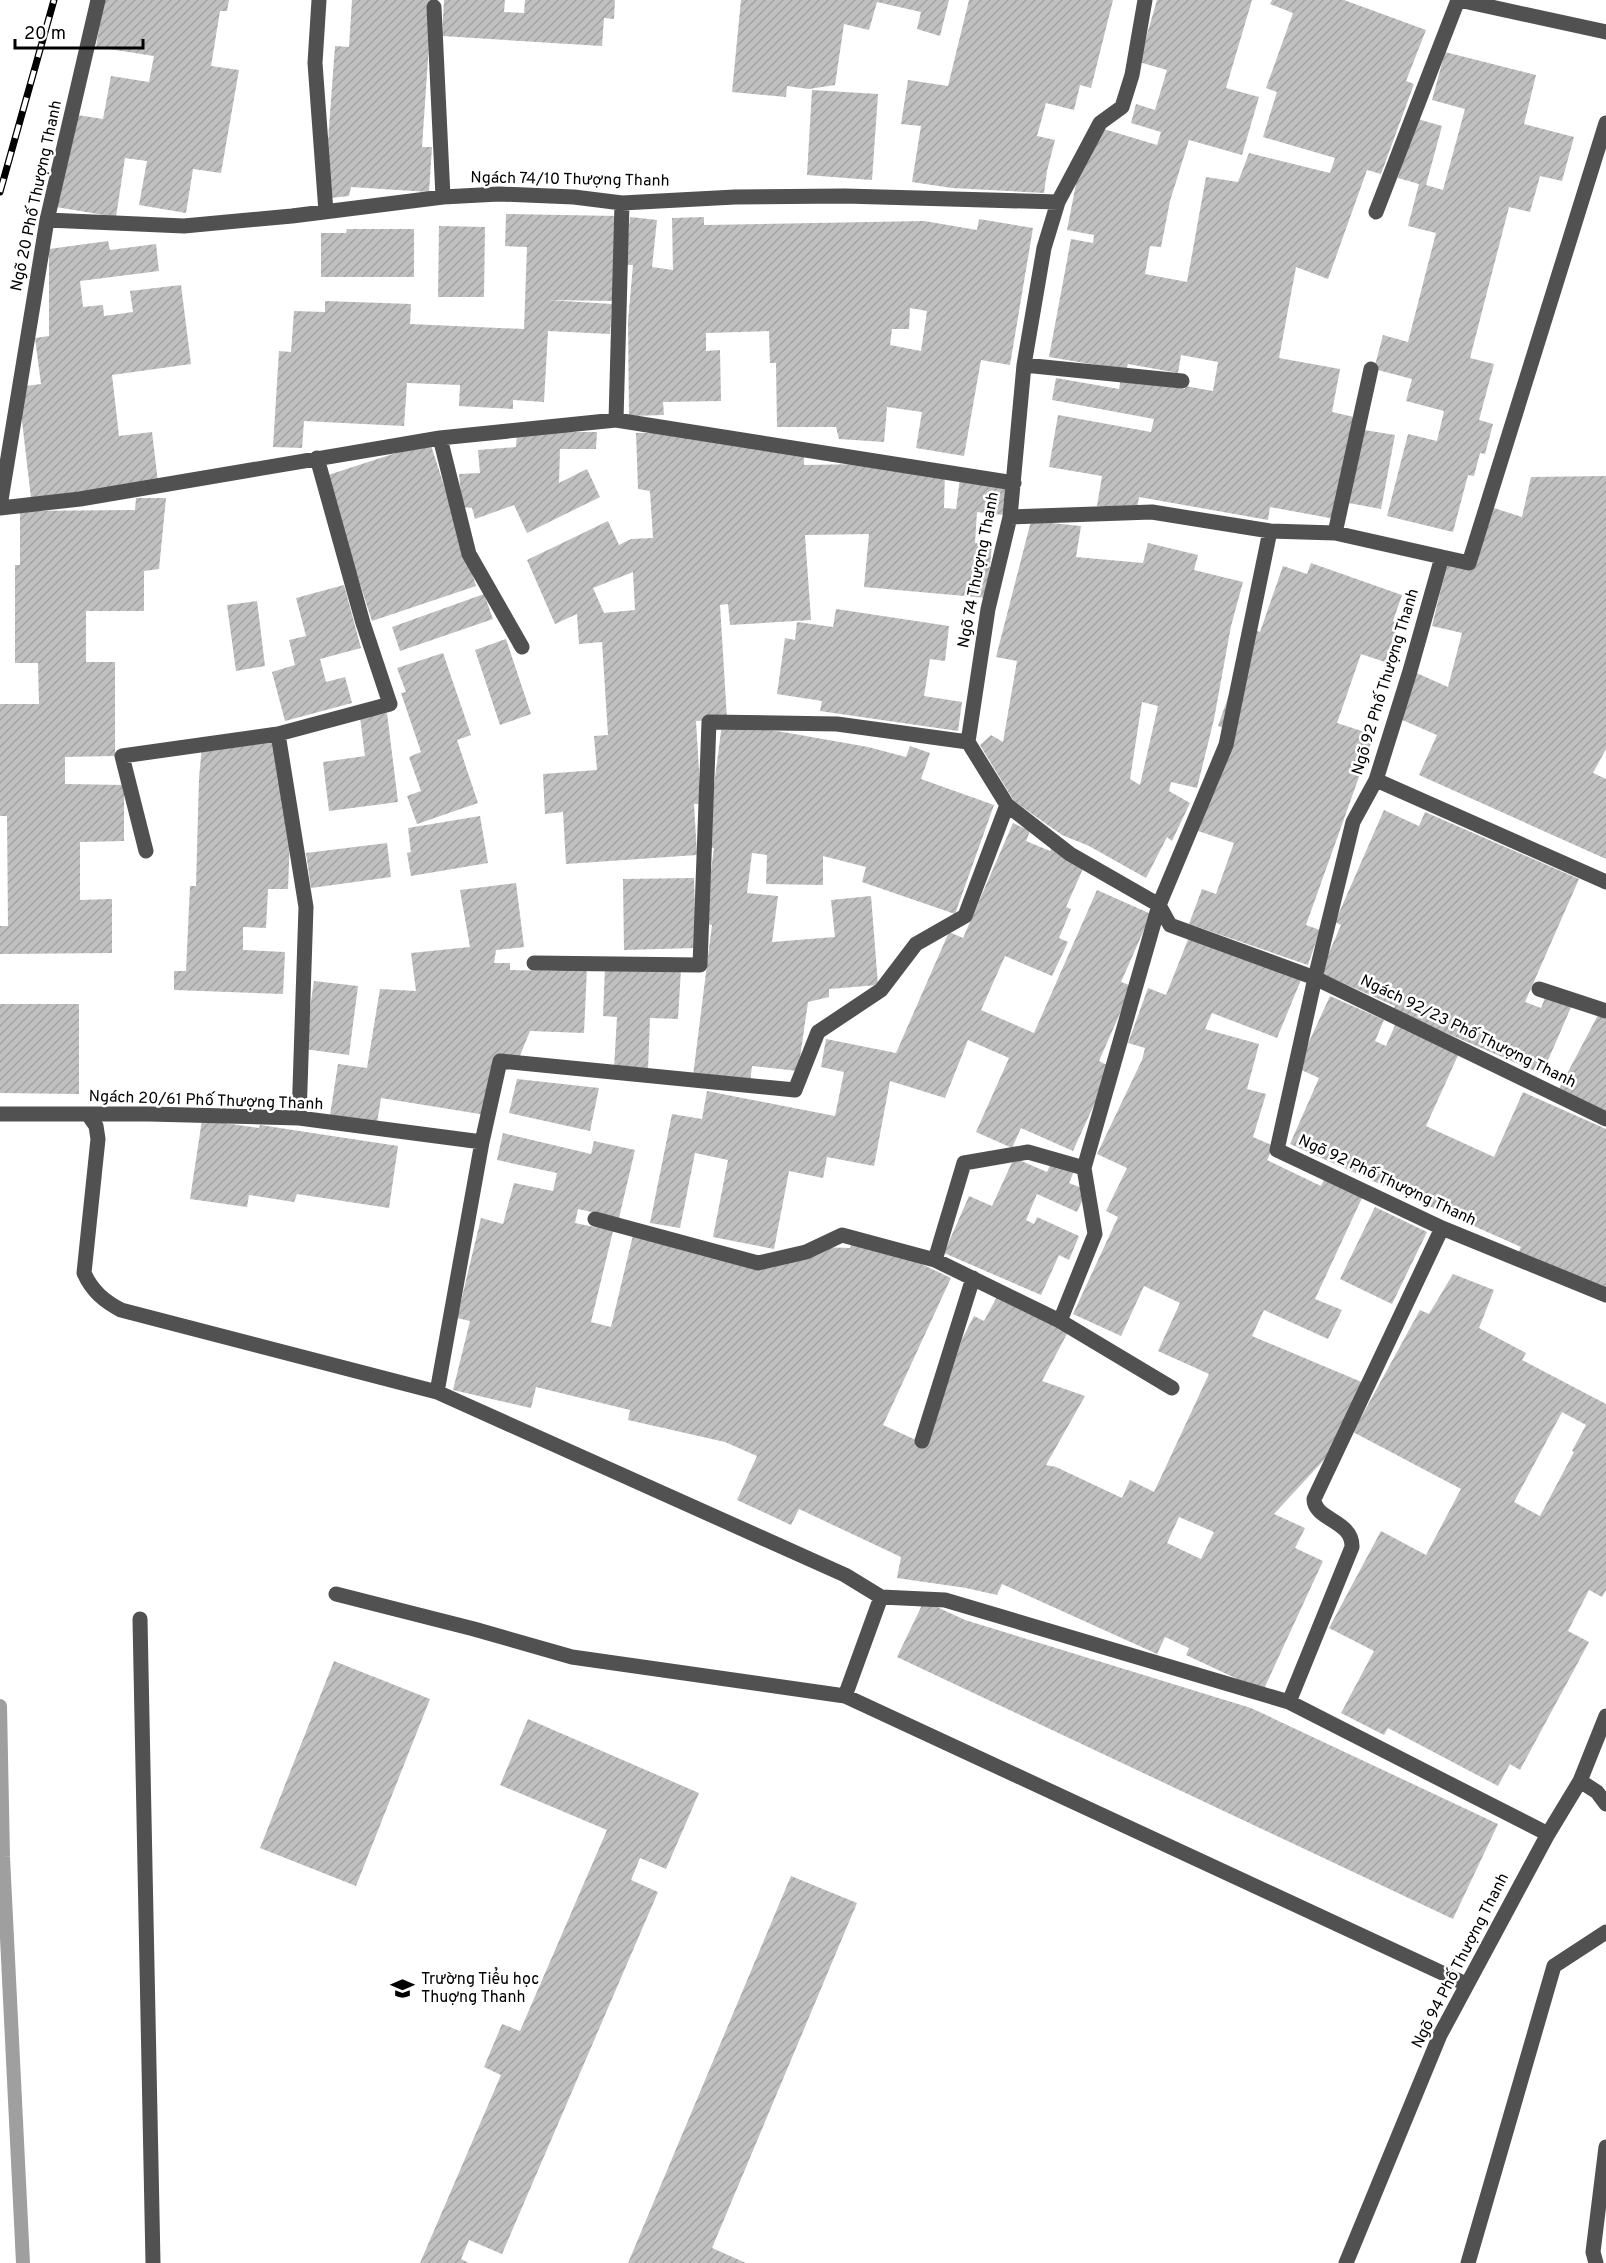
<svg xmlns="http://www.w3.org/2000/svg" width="1606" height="2263" font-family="Overpass,sans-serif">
<defs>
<pattern id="building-hatch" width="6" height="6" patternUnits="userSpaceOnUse" patternTransform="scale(1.5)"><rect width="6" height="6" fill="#c0c0c0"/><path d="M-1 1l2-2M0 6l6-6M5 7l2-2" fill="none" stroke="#a3a3a3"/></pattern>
</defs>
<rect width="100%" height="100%" fill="#fff"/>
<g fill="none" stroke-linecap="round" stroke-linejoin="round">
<path stroke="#9f9f9f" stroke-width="14" d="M 0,1706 L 3,1857 L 23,2263"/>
</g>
<path fill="url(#building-hatch)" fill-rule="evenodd" d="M 104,0 L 229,0 L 227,11 L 220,11 L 211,66 L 239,70 L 221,173 L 193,169 L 186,213 L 139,205 L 147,161 L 125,158 L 116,217 L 56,207 L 71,114 L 103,119 L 111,76 L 149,82 L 154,56 L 96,47 Z
M 352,0 L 432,0 L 422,147 L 432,147 L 429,192 L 351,187 L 349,196 L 321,199 L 328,141 L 335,46 L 349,47 Z
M 444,0 L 505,0 L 504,12 L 524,13 L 525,0 L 615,0 L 614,19 L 604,18 L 602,46 L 442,36 Z
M 741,0 L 949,0 L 940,36 L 917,29 L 921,12 L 877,2 L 869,30 L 844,24 L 835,85 L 809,89 L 787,86 L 786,97 L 732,92 Z
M 969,0 L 1113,0 L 1091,88 L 1080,85 L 1074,110 L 1046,103 L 1037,136 L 1055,140 L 1047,171 L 1044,193 L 952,188 L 912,182 L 921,126 L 901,124 L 908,80 L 948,86 Z
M 1157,0 L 1252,0 L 1226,88 L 1259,97 L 1242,155 L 1189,140 L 1170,201 L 1161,247 L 1150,246 L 1145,274 L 1187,282 L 1206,177 L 1238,182 L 1249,153 L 1330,173 L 1335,158 L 1263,137 L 1277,92 L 1266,88 L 1293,13 L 1270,4 L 1272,0 L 1344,0 L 1426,30 L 1406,81 L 1414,84 L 1381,174 L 1367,170 L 1328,279 L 1296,267 L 1279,358 L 1340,369 L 1332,412 L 1354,417 L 1352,428 L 1395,435 L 1381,509 L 1338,501 L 1335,519 L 1270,507 L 1268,520 L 1139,497 L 1136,513 L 1097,506 L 1102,476 L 1049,467 L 1058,415 L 1151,432 L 1154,419 L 1052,400 L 1056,378 L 1119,389 L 1121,378 L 1185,389 L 1185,386 L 1213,391 L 1218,362 L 1181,355 L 1178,373 L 1128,364 L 1126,370 L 1049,357 L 1071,239 L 1093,243 L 1094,235 L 1067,230 L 1076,184 L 1094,126 L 1157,145 L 1161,132 L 1131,123 L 1136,104 L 1155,110 L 1167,70 L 1139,62 Z
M 1445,52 L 1536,75 L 1524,124 L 1574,137 L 1562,181 L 1540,176 L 1530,212 L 1509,207 L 1470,358 L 1494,364 L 1479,420 L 1493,424 L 1485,454 L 1480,453 L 1474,476 L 1468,475 L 1453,532 L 1387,516 L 1408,434 L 1437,441 L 1444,411 L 1406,401 L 1412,379 L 1374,369 L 1383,335 L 1408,342 L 1436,233 L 1408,226 L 1419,184 L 1398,178 L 1414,118 L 1442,126 L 1426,185 L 1443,190 L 1465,109 L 1432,100 Z
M 812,90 L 878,94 L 872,180 L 807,175 Z
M 506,214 L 617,216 L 615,301 L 548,300 L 612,304 L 610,334 L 548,331 L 544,402 L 513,400 L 513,409 L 459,406 L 460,385 L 407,383 L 404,426 L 304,421 L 302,448 L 273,447 L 279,351 L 291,352 L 294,311 L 325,312 L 325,301 L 411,304 L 410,324 L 524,329 L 527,247 L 505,246 Z
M 630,217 L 657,220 L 652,267 L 673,270 L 672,218 L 704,217 L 704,225 L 924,221 L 977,230 L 979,219 L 1033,228 L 1010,365 L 981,360 L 964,456 L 916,448 L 922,412 L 887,407 L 884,442 L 839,439 L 836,427 L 777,427 L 776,363 L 770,363 L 769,331 L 706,333 L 706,351 L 720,350 L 721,401 L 663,402 L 664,415 L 629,416 L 628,321 L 633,265 L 625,265 ZM 910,308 L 927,311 L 921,351 L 890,345 L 892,329 L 909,329 Z
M 439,226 L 485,227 L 484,297 L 438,297 Z
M 347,229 L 414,229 L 414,277 L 321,277 L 321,233 L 346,233 Z
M 108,241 L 110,250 L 156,244 L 159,271 L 80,281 L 83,307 L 103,305 L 104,316 L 133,312 L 130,291 L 181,285 L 191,364 L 112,375 L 119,436 L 152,432 L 158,482 L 31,498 L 18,387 L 41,384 L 35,338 L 49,336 L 49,249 Z
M 560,432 L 597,432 L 596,449 L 560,449 L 559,483 L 587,469 L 600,497 L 527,533 L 514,505 L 475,519 L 472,508 L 462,507 L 459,474 L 480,473 L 478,450 L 516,447 L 517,434 Z
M 704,432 L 804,455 L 804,465 L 868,464 L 945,470 L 944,508 L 956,509 L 960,478 L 1008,484 L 1004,515 L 977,512 L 975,543 L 992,544 L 987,598 L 864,587 L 869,534 L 805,535 L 811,620 L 730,625 L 728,604 L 720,605 L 727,719 L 696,721 L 701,804 L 694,804 L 697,855 L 566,864 L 563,812 L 545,814 L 543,774 L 597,770 L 594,736 L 608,735 L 602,642 L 579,644 L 577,614 L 555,624 L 527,560 L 608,521 L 619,545 L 631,539 L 653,538 L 650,491 L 638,489 L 636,433 ZM 633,572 L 635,610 L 604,613 L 593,588 Z
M 430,442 L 476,586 L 372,621 L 325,476 Z
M 1606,476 L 1606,749 L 1593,773 L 1606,779 L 1606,859 L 1419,775 L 1437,735 L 1393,716 L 1412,671 L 1448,687 L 1462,633 L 1432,626 L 1440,593 L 1448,564 L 1474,568 L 1494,508 L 1522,517 L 1531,477 Z
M 136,498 L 166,498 L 159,569 L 144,571 L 144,611 L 86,611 L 86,662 L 115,662 L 115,756 L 65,757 L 65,784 L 124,785 L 124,841 L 80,842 L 80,900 L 112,899 L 112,953 L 0,954 L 0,926 L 8,926 L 7,816 L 0,816 L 0,704 L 39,704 L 38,663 L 15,663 L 15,565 L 20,565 L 20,511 L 135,510 Z
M 1031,521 L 1081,526 L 1076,557 L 1143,563 L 1148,543 L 1198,555 L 1194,570 L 1243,582 L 1231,626 L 1214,719 L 1197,788 L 1171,782 L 1169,791 L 1190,803 L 1172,841 L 1167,837 L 1146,878 L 1089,846 L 1062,835 L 1014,801 L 980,745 L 991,735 L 1003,742 L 1017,661 L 996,657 ZM 1142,702 L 1158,706 L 1140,785 L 1130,779 Z
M 1311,563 L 1402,595 L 1393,621 L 1398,624 L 1385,662 L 1361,654 L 1337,723 L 1374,735 L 1306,925 L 1320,930 L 1308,965 L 1189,924 L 1202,889 L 1216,894 L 1234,843 L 1198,831 L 1233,731 L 1218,726 L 1252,629 L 1260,632 L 1283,566 L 1307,574 Z
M 344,585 L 361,648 L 320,659 L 326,682 L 345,677 L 352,703 L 285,721 L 272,672 L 295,665 L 289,640 L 306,636 L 296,598 Z
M 484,594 L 493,619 L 400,651 L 392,627 Z
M 257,601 L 265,666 L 236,671 L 227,605 Z
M 836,609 L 949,626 L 945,661 L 930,659 L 924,696 L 962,702 L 958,731 L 820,711 L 822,701 L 777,694 L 785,638 L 795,640 L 797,622 L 833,627 Z
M 506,639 L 531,714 L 500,725 L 475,650 Z
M 443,653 L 471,735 L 457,740 L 478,803 L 417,824 L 407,796 L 421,791 L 409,757 L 421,752 L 401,693 L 406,692 L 397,668 Z
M 387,713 L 398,802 L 329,811 L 323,762 L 365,756 L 360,717 Z
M 722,724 L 783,732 L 868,747 L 906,757 L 910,746 L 930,753 L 921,779 L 994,805 L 955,914 L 862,882 L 866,867 L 823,856 L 823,885 L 766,884 L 767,855 L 752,853 L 747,893 L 778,896 L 772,942 L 835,937 L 831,900 L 871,896 L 878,985 L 829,989 L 829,997 L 808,1002 L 798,1071 L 752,1066 L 750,1082 L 693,1076 L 712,925 L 704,924 L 714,848 L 706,847 Z
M 273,741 L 290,836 L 288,889 L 268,889 L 266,928 L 243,927 L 243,950 L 285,952 L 283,994 L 174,990 L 174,971 L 186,971 L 190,886 L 196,886 L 199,778 L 202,747 Z
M 1384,810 L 1419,826 L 1425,812 L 1579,879 L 1525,1002 L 1541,1008 L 1546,995 L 1572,1005 L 1542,1074 L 1393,1010 L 1395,1006 L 1320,973 L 1341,925 L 1335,922 Z
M 480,816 L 488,863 L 411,876 L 407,853 L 411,852 L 408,828 Z
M 1013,823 L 1030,831 L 1026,841 L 1050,851 L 1052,847 L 1086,862 L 1066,907 L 1071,909 L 1059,938 L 1068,942 L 1052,976 L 1005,956 L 981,1010 L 1034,1033 L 1097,890 L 1151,914 L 1121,982 L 1132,986 L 1099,1061 L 1111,1067 L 1073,1151 L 1021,1128 L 1012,1148 L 976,1132 L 1009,1058 L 968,1040 L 945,1098 L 890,1081 L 874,1166 L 827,1157 L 823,1178 L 789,1171 L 774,1249 L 713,1237 L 728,1160 L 695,1153 L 680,1228 L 650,1223 L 672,1114 L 702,1119 L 707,1091 L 835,1116 L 844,1072 L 821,1067 L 826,1039 L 896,1053 L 949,932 L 963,938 Z
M 387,843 L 391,877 L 311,888 L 306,853 Z
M 694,878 L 696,948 L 624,950 L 623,879 Z
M 516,883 L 524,947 L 496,950 L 494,963 L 510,963 L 510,970 L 557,971 L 557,966 L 587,967 L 584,1033 L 530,1031 L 519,1058 L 500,1057 L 486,1115 L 381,1098 L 377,1123 L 330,1115 L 338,1064 L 367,1068 L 380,989 L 416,991 L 411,953 L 470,947 L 460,890 Z
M 1189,937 L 1301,980 L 1277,1038 L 1212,1013 L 1205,1029 L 1259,1044 L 1247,1089 L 1266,1094 L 1253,1137 L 1274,1146 L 1267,1160 L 1321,1186 L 1324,1180 L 1362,1198 L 1315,1299 L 1342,1310 L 1328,1339 L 1264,1310 L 1252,1336 L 1364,1383 L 1333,1450 L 1274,1514 L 1305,1528 L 1295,1548 L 1323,1561 L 1263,1691 L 1186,1655 L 1189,1648 L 1165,1637 L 1157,1654 L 1002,1584 L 997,1595 L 966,1588 L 897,1578 L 901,1557 L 799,1509 L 791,1525 L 737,1500 L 757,1456 L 725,1442 L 628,1420 L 630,1410 L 536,1387 L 531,1408 L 453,1390 L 470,1321 L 457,1318 L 481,1218 L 503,1224 L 514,1183 L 553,1191 L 557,1173 L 497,1160 L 503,1133 L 591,1154 L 594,1141 L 635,1150 L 619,1218 L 578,1209 L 575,1223 L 613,1231 L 591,1322 L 611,1327 L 633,1235 L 767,1266 L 820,1247 L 850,1248 L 854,1239 L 915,1261 L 951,1278 L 883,1425 L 927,1445 L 962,1339 L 974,1316 L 984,1321 L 999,1293 L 1069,1330 L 1042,1381 L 1085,1396 L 1046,1465 L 1056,1467 L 1122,1498 L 1130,1480 L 1154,1492 L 1209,1374 L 1158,1351 L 1180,1303 L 1144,1286 L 1121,1336 L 1073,1314 L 1118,1217 L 1106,1211 L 1127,1168 L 1097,1154 L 1142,1060 L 1145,1048 L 1128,1043 L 1148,988 L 1166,995 ZM 1179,1517 L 1214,1532 L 1201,1559 L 1167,1543 Z
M 605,966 L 681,969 L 678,1019 L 650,1018 L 648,1070 L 614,1069 L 617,1017 L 603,1016 Z
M 314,981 L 358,986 L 349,1055 L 304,1049 Z
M 1330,996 L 1384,1020 L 1375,1041 L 1386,1046 L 1396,1023 L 1460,1051 L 1426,1126 L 1494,1157 L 1523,1092 L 1606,1129 L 1606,1292 L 1518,1253 L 1521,1247 L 1290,1144 L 1319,1078 L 1297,1068 Z
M 0,1004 L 79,1004 L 79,1094 L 0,1093 Z
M 1598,1015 L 1606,1019 L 1606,1113 L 1559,1089 Z
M 517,1079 L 599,1088 L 590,1131 L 509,1113 Z
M 202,1120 L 259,1128 L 260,1125 L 398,1146 L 389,1208 L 297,1194 L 294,1202 L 249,1195 L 247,1207 L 190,1199 Z
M 1014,1158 L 1047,1172 L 1053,1159 L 1075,1169 L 1069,1183 L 1087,1190 L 1077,1212 L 1037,1194 L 1026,1220 L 1034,1224 L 1037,1217 L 1079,1236 L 1069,1260 L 1059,1255 L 1041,1295 L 944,1253 L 969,1196 L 992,1206 Z
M 1375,1207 L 1427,1232 L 1392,1304 L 1340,1279 Z
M 1453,1274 L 1494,1290 L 1479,1328 L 1526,1353 L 1522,1360 L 1606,1404 L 1606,1590 L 1602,1597 L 1589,1590 L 1568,1631 L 1589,1642 L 1520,1770 L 1510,1764 L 1498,1786 L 1388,1728 L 1384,1735 L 1341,1713 L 1374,1651 L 1329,1628 L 1381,1531 L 1426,1555 L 1461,1489 L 1353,1432 L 1420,1310 L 1429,1314 ZM 1562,1412 L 1586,1425 L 1572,1451 L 1574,1452 L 1540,1516 L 1514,1502 Z
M 924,1601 L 965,1620 L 1251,1708 L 1498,1824 L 1453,1919 L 897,1657 Z
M 334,1661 L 430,1699 L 356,1886 L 260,1848 Z
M 528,1719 L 699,1793 L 666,1869 L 640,1858 L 631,1880 L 658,1892 L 502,2254 L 469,2240 L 461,2259 L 469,2263 L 420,2263 L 501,2075 L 484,2067 L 502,2024 L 520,2031 L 607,1830 L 500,1785 Z
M 791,1876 L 857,1903 L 712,2248 L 746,2263 L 628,2263 Z"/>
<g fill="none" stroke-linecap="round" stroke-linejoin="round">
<path stroke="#515151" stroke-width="15" d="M 319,0 L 315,63 L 326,212
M 1145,0 L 1132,75 L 1122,107 L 1100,123 L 1058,202 L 1044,248 L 1024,365 L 1010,517 L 988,609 L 968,742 L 1007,805 L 1070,854 L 1159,905 L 1170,925 L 1315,978 L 1606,1119
M 1459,0 L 1606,32
M 434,7 L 443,197
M 1606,123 L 1469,563 L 1442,557 L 1410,671 L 1376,780 L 1353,822 L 1315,978 L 1277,1150 L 1442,1228 L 1606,1295
M 1376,212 L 1458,0
M 47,220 L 184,226 L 292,216 L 443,197 L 499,194 L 574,197 L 622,203 L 735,197 L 845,196 L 1058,202
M 1024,365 L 1182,381
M 616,420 L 622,203
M 440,438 L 469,554 L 522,647
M 0,506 L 47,220 L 98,0
M 0,508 L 80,499 L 440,438 L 616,420 L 1014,483
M 1010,517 L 1152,512 L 1270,531 L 1335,533 L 1442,557
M 1335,533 L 1371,369
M 278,734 L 306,907 L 299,1118
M 1376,780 L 1606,882
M 146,851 L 122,756 L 278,734 L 390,704 L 363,623 L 317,458
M 534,963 L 700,965 L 709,722 L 837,724 L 968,742
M 1539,989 L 1606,1011
M 0,1114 L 149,1114 L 299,1118 L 482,1142
M 89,1116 L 96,1126 L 98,1139 L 84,1273 C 92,1291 104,1301 121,1310 L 437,1392 L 845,1575 L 881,1597 L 945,1600 L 1289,1702 L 1548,1834
M 595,1219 L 758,1263 L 806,1252 L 842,1235 L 935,1260 L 1060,1321 L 1095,1234 L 1084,1168 L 1159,905 L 1226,745 L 1270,531
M 935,1260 L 964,1163 L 1028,1152 L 1084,1168
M 1060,1321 L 1172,1388
M 437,1392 L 482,1142 L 500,1061 L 795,1090 L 818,1032 L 881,990 L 916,944 L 965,916 L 1007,805
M 922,1441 L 973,1278
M 336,1594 L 474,1629 L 572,1657 L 845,1696 L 1466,1984
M 140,1619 L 153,2263
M 845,1696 L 881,1597
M 1289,1702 L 1352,1547 C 1353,1520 1314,1520 1314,1499 L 1442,1228
M 1580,1781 L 1597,1792 L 1606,1804
M 1346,2263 L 1440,2035 L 1548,1834 L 1580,1781 L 1606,1716
M 1468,2263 L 1554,1966 L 1606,1932
M 1596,2263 L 1593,2252 L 1606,2147"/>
<defs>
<path id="rail" d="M 0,192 L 54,0"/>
</defs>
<use href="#rail" stroke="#000" stroke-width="7"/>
<use href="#rail" stroke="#fff" stroke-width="4.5" stroke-dasharray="14" stroke-linecap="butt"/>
</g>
<defs>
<symbol id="school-bare" viewBox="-9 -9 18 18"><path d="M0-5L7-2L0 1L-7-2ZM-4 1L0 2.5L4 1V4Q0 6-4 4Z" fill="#000" stroke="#fff" stroke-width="2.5" paint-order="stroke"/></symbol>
</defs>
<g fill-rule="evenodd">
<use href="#school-bare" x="386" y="1972" width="33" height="33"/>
</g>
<g text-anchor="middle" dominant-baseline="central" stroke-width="5" stroke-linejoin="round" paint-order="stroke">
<g font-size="16" fill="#000" stroke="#fff">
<text transform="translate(570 180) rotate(1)">Ngách 74/10 Thượng Thanh</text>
<text transform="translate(37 196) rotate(-78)">Ngõ 20 Phố Thượng Thanh</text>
<text transform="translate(979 570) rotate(-79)">Ngõ 74 Thượng Thanh</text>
<text transform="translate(1386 682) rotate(-73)">Ngõ 92 Phố Thượng Thanh</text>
<text transform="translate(1468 1032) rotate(26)">Ngách 92/23 Phố Thượng Thanh</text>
<text transform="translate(206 1101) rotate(2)">Ngách 20/61 Phố Thượng Thanh</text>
<text transform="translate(1387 1181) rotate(25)">Ngõ 92 Phố Thượng Thanh</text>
<text transform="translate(1461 1961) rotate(-63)">Ngõ 94 Phố Thượng Thanh</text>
</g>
<g font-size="16" fill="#000" stroke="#fff" text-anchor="start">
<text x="421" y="1980">Trường Tiểu học<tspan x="421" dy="18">Thuợng Thanh</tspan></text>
</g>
</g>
<path d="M15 39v9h128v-9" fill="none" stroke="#000000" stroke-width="3"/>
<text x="24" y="39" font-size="18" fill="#000000" stroke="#ffffff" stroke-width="4.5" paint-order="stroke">20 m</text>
</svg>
